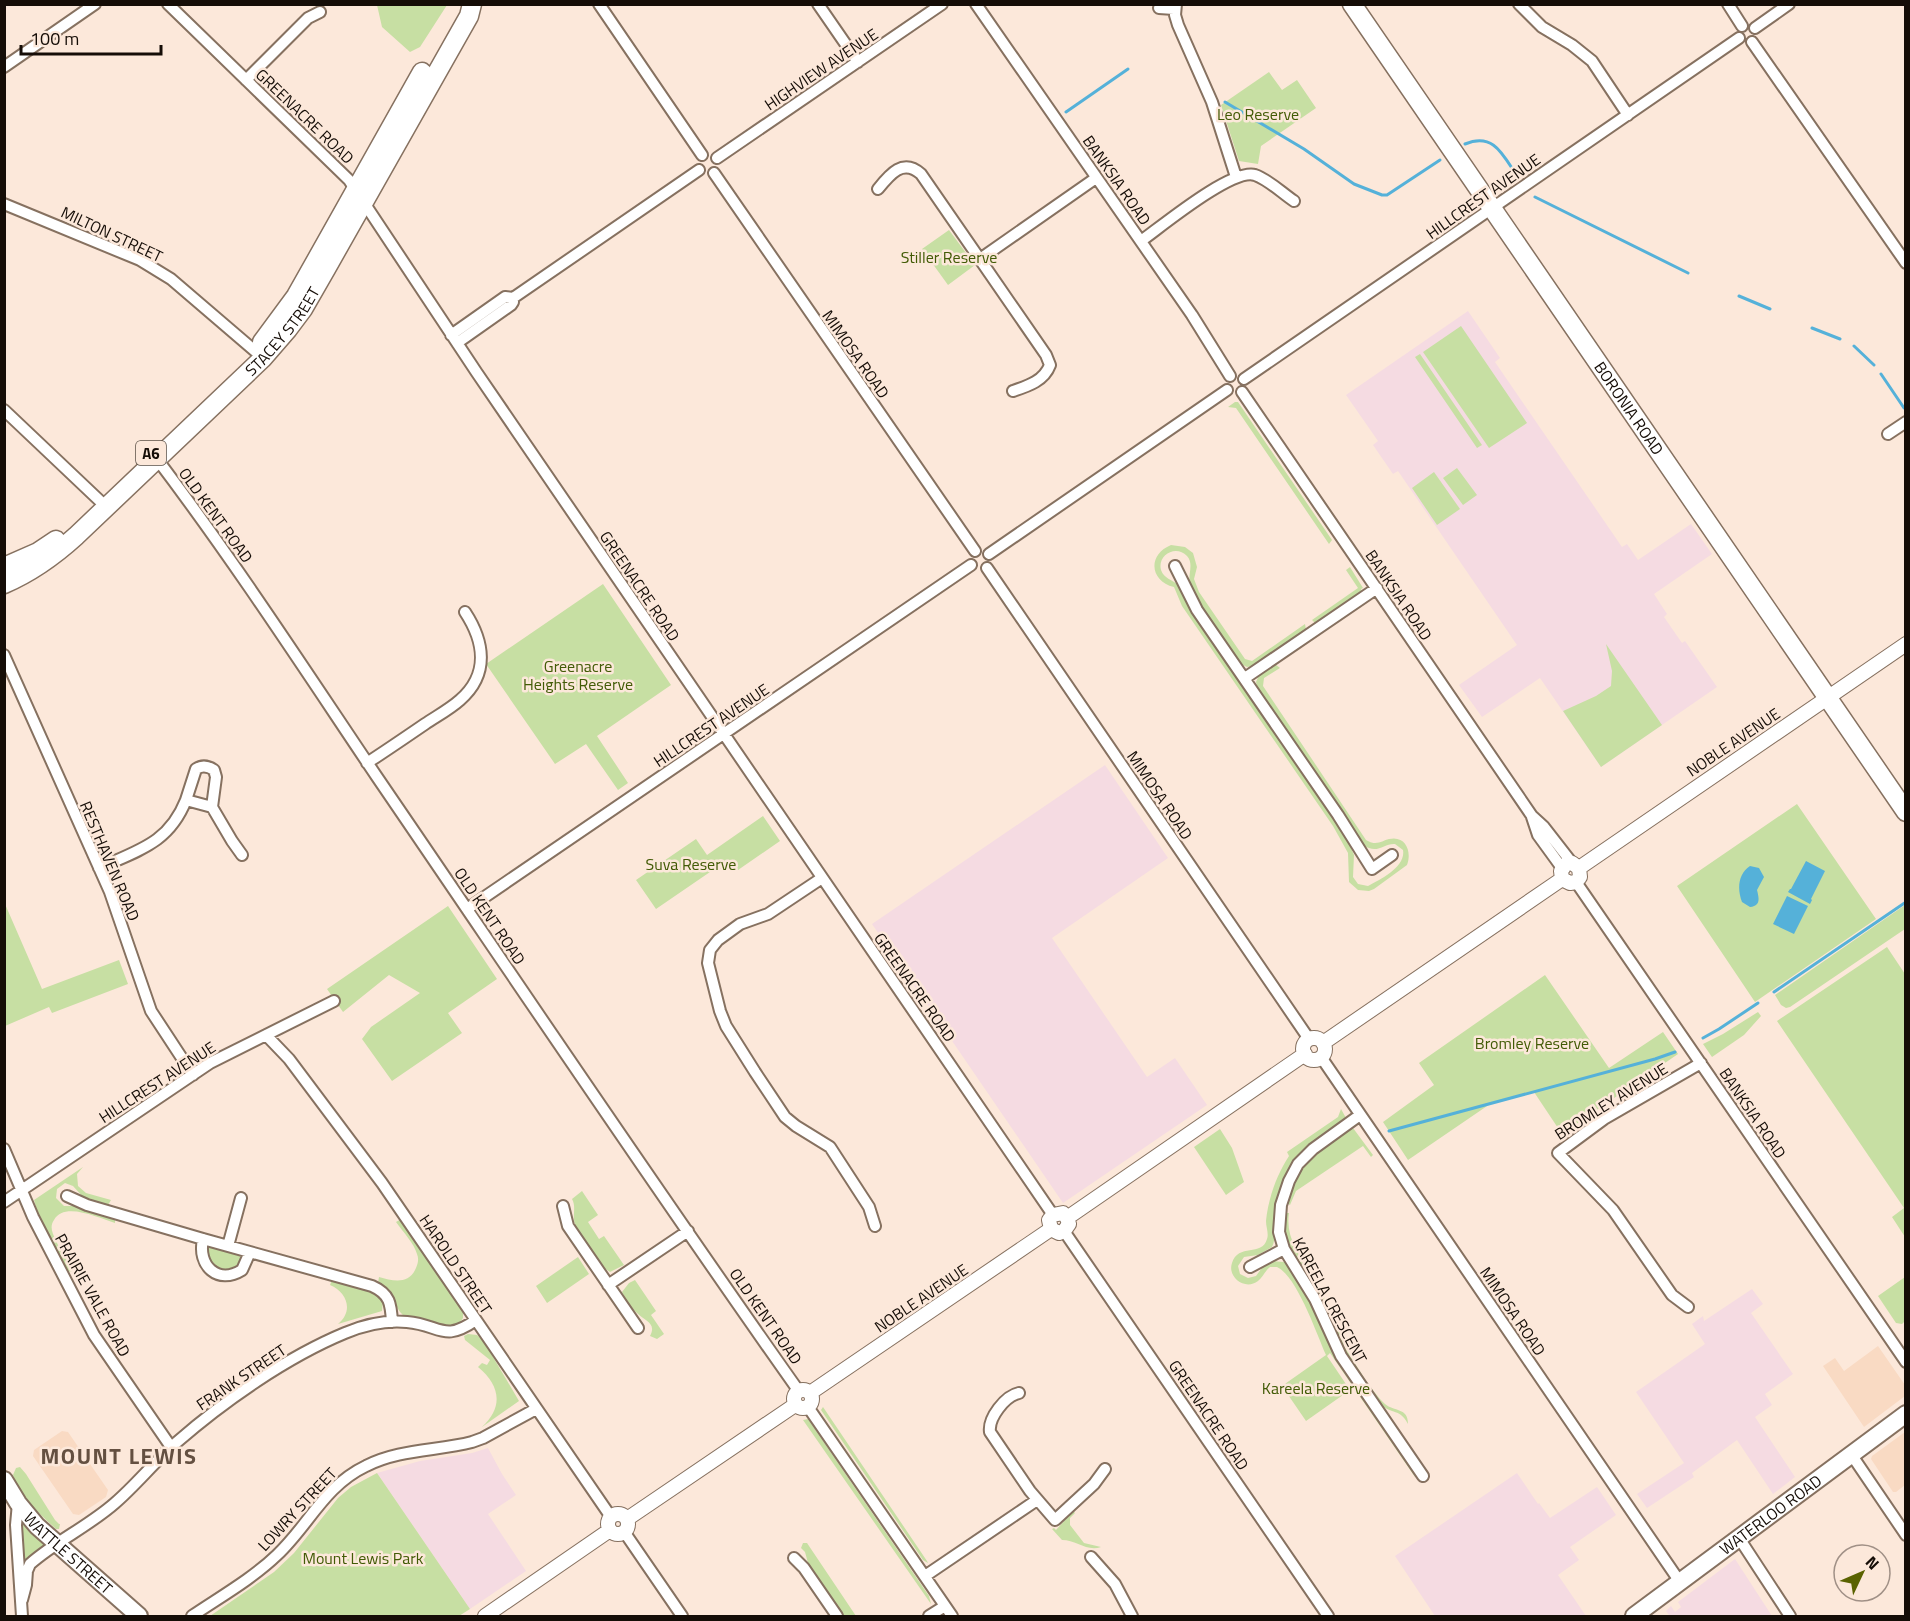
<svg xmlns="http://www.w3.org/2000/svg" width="1910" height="1621" font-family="'Titillium Web',sans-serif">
<rect width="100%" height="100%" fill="#fce8da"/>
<path fill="#f9dac3" d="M 1878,1346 L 1905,1385 L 1905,1396 L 1864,1427 L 1823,1366 L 1835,1358 L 1844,1371 Z
M 62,1431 L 68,1432 L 108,1490 L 106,1497 L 79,1515 L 73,1514 L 33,1456 L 34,1450 Z
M 1905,1432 L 1905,1485 L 1896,1492 L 1893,1492 L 1871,1459 L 1872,1456 Z"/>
<path fill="#f5dbe2" d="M 1468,311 L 1500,358 L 1495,362 L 1622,547 L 1627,544 L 1638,560 L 1691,524 L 1712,554 L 1654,594 L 1667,614 L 1664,617 L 1682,643 L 1685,641 L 1717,687 L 1601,767 L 1540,678 L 1482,717 L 1459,685 L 1517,645 L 1398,471 L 1393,474 L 1373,445 L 1378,441 L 1346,395 Z
M 1105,765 L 1168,858 L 1052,938 L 1147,1077 L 1175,1058 L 1207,1105 L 1063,1203 L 872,924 Z
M 1752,1289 L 1763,1304 L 1751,1313 L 1793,1374 L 1765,1394 L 1772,1405 L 1755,1417 L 1795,1477 L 1773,1494 L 1737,1440 L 1692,1473 L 1694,1477 L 1647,1508 L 1637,1494 L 1684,1463 L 1636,1392 L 1705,1344 L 1692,1324 L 1703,1316 L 1704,1321 Z
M 488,1448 L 502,1474 L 516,1495 L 488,1514 L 526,1571 L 470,1609 L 377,1473 L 420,1461 L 472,1453 Z
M 1517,1473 L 1538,1504 L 1539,1503 L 1550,1518 L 1597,1487 L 1616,1515 L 1570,1547 L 1579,1560 L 1558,1575 L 1586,1616 L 1435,1616 L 1395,1556 Z
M 1735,1559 L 1772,1616 L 1668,1616 L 1669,1615 L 1666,1611 L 1671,1606 L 1675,1612 L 1681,1607 L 1678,1602 Z"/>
<path fill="#c7dfa3" d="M 377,5 L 377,4 L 447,5 L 420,47 L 410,52 L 382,27 Z
M 1269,72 L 1282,90 L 1297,80 L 1316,108 L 1261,146 L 1258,164 L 1239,161 L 1221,105 Z
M 949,230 L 975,265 L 948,285 L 922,249 Z
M 1461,326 L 1527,423 L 1489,448 L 1423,352 Z
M 1420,354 L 1482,445 L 1477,448 L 1415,357 Z
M 1235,402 L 1238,402 L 1332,540 L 1329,544 L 1236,408 L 1228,407 Z
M 1457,468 L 1477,495 L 1463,505 L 1443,478 Z
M 1434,472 L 1460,509 L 1437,525 L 1412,488 Z
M 1171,545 L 1185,547 L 1193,553 L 1197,567 L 1194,579 L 1199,592 L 1245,659 L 1252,661 L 1305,624 L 1306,630 L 1254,666 L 1247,667 L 1241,664 C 1224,639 1204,614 1191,587 C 1186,576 1195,565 1187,556 C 1176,544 1157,555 1161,570 C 1164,579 1172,579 1178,585 C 1184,592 1190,608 1196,617 L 1348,841 L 1354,855 L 1353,877 L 1358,884 L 1368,886 C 1381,879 1406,867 1403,850 L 1395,844 C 1386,843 1379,852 1369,848 C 1358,844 1353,829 1347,819 C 1319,775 1288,733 1258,690 L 1256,682 L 1259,675 L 1275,664 L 1280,668 L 1264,678 L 1263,686 L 1366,840 C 1370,842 1371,843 1375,843 C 1381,843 1384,840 1389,839 C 1406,835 1412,852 1407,865 L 1374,889 L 1369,891 L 1358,890 L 1349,882 L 1348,853 L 1333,826 L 1182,606 L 1174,587 C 1150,581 1147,555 1171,545 Z
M 1350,567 L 1363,588 L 1361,589 L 1362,592 L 1316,624 L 1312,620 L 1358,588 L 1346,570 Z
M 603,584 L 671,685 L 597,736 L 628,783 L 618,790 L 586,744 L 555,764 L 486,664 Z
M 1606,644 L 1662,725 L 1601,767 L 1563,711 L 1596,696 L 1611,686 L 1612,671 Z
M 1797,804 L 1876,919 L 1755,1002 L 1677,886 Z
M 763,816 L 780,841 L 738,870 L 734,865 L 710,872 L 656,909 L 636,880 L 696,839 L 707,855 Z
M 5,904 L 42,989 L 119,960 L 128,984 L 52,1013 L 49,1007 L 5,1026 Z
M 1905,905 L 1905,929 L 1790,1007 L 1786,1008 L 1781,1005 L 1775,995 Z
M 448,906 L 497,979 L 448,1013 L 462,1033 L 392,1081 L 362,1039 L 371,1027 L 420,993 L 389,975 L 343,1012 L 327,989 Z
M 1887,947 L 1905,974 L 1905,1237 L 1892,1217 L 1904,1208 L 1777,1021 Z
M 1545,975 L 1609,1068 L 1663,1032 L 1678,1054 L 1562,1134 L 1534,1092 L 1490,1104 L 1408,1160 L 1383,1122 L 1434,1085 L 1419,1063 Z
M 1758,1012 L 1761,1016 L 1744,1035 L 1712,1057 L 1703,1044 L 1723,1034 Z
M 1341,1109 L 1346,1118 L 1344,1120 C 1306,1147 1282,1160 1275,1210 C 1273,1222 1277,1238 1272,1247 L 1258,1255 L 1244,1257 L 1238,1266 L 1240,1274 L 1248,1278 L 1256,1276 L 1264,1265 L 1271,1261 L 1284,1262 L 1291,1269 L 1307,1294 L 1333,1353 L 1413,1470 L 1415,1477 L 1330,1353 L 1327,1356 L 1350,1390 L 1306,1421 L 1282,1386 L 1326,1355 C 1317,1335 1297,1276 1277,1267 L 1270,1267 C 1265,1271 1263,1277 1258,1281 C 1245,1291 1227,1277 1232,1263 C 1238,1243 1262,1257 1267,1239 C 1269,1234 1266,1227 1266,1221 C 1268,1199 1277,1174 1289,1156 L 1287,1152 L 1338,1117 Z
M 1353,1128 L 1373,1155 L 1371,1157 L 1363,1146 L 1296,1191 L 1290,1205 L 1287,1203 C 1291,1193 1293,1181 1298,1172 C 1306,1158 1339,1133 1353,1128 Z
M 1220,1129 L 1232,1148 L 1244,1182 L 1226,1195 L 1194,1147 Z
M 83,1167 L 77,1174 L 78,1186 L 86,1193 L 111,1200 L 108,1205 L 84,1198 L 73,1186 L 65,1183 L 57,1189 L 56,1198 L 64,1206 L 75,1206 L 115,1217 L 115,1223 C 99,1218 64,1201 54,1220 C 51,1224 51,1229 53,1234 C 58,1247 66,1259 73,1271 L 67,1272 L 39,1218 L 34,1200 Z
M 582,1191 L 598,1215 L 588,1222 L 599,1239 L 604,1236 L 624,1265 L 610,1272 L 604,1268 C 595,1255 583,1242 576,1227 C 571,1217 577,1208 572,1199 Z
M 1285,1213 L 1289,1213 C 1284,1244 1309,1266 1322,1292 C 1330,1309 1337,1326 1345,1343 L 1343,1345 C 1355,1362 1370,1390 1385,1404 C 1394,1412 1408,1407 1408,1424 C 1400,1408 1392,1415 1380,1404 L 1344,1351 L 1319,1295 L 1290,1249 L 1284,1229 Z
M 401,1219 L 463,1310 L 463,1318 L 458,1325 L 448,1327 L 403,1315 C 390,1303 401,1293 378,1283 L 379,1277 C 393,1281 409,1285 416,1268 C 418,1263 419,1259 417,1254 C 414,1243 403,1232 396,1222 Z
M 211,1245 L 242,1255 L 240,1262 L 232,1270 C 218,1270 204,1264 208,1247 Z
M 578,1257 L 589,1274 L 547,1303 L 536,1286 Z
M 1905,1277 L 1905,1321 L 1902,1324 L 1896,1323 L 1878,1296 Z
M 332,1280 L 379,1295 L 383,1301 L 382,1311 L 338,1324 C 354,1311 347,1292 330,1285 Z
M 635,1280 L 656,1311 L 651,1315 L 664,1334 L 657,1339 L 650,1336 C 657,1323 645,1321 637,1313 C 631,1308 626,1300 622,1292 L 629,1283 Z
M 468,1334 L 477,1335 L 483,1340 L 519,1401 L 482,1427 C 504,1407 500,1385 478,1367 L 482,1363 L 487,1365 L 490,1360 L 465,1340 L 464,1336 Z
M 823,1407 L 927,1561 L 928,1563 L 923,1560 L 821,1410 Z
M 808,1419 L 929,1596 L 931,1604 L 803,1420 Z
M 20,1467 L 26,1474 L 55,1520 L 59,1524 L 60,1524 L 59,1529 L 56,1529 C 39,1513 20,1498 13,1475 L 16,1468 Z
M 377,1473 L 470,1609 L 459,1616 L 210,1616 L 274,1572 L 294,1553 L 338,1498 L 351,1487 Z
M 1073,1511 L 1075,1513 L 1070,1518 L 1070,1525 L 1084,1543 L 1101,1547 C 1087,1552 1076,1540 1062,1540 L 1052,1529 L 1054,1528 L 1056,1530 Z
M 22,1523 L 46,1544 L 46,1547 L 22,1565 Z
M 803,1543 L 807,1543 L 856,1616 L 844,1616 L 808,1563 L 805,1552 L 801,1548 Z"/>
<path fill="#55b1d9" d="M 1806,861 L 1825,871 L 1811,899 L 1812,900 L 1810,904 L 1788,892 L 1790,889 L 1791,889 Z
M 1750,866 L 1759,868 L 1764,877 L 1757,890 C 1759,898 1761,906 1750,907 L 1742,902 C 1737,889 1738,874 1750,866 Z
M 1787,896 L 1808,906 L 1794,934 L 1773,924 Z"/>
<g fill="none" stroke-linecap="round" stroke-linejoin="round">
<path stroke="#55b1d9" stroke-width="3" d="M 1225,102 L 1304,149 L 1354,184 L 1382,195 L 1387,195 L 1440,160
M 1066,112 L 1128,69
M 1465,144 C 1494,132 1503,155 1517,176
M 1535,197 L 1688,273
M 1739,296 L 1770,309
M 1812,328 L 1840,339
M 1854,346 L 1874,365
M 1881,374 L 1904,408
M 1774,992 L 1906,902
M 1703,1038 L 1719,1029 L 1758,1003
M 1389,1131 L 1655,1059 L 1675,1052"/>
<defs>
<path id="minor" d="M 168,4 L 349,180 L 477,373 L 1053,1215
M 599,4 L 702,155
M 818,4 L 858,62
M 976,4 L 1192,315 L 1230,376
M 1176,4 L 1175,15 L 1178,25 L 1212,102 L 1236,177
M 1519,4 L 1542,27 L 1572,45 L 1592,61 L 1628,115
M 1728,4 L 1742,26
M 1159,8 L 1174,9
M 1755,28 L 1789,4
M 1752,42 L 1906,263
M 4,67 L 95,4
M 246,80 L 308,18 L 320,12
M 717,158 L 942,4
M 714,173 L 975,551
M 878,189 C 890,174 903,158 921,174 L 1046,355 L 1050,365 C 1044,381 1028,386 1013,391
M 4,204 L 140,260 L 171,279 L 255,351
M 1141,241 C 1162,226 1232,168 1255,175 C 1269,180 1282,193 1294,201
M 980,259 L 1096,178
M 451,335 L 505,297 L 513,298 L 699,170
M 457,343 L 511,305 L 513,302 L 513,298
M 1244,379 L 1739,38
M 1242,392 L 1532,816 L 1544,827 L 1572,863
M 4,410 L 100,501
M 1888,434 L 1906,422
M 157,459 C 235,562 305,670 377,777 C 517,982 655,1188 798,1390
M 989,554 L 1227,390
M 1175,566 L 1197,610 L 1338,815 L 1372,869 L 1392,855
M 987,568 L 1309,1039
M 4,655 L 110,892 L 151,1011 L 193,1075
M 1245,678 L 1377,588
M 367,763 C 387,750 406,737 425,724 C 437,716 450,709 460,700 C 490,674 484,641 465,612
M 186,800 L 196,769 C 202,765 208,766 214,770 L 216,777 L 212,807
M 1532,817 L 1538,835 L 1562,868
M 99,868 C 139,850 169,843 186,800 L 212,807 L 232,841 L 242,855
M 822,878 L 768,914 L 740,924 L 718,940 L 710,950 L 708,963 L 720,1011 L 726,1026 L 755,1072 L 785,1117 L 796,1126 L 830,1147 L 869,1207 L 875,1226
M 1576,882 L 1906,1362
M 467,909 L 971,565
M 266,1035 L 289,1059 L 382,1183 L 611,1517
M 1321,1057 L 1680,1582
M 1360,1115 L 1313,1149 L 1298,1164 L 1289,1181 L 1281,1205 L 1279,1232 L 1284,1249 L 1315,1299 L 1341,1356 L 1423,1476
M 4,1149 L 33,1217 L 94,1335 L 171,1447
M 67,1196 L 87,1205 L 203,1239 L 372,1286 C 390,1294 391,1304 392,1322
M 4,1202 L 210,1063 L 334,1001
M 563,1206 L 568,1226 L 638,1328
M 1064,1231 L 1328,1616
M 203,1239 C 197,1266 218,1285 242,1270 L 250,1252
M 228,1246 L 241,1198
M 1250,1267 L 1284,1249
M 608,1285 L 688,1231
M 1688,1307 L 1672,1295 L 1613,1210 L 1558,1153 L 1604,1119 L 1701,1063
M 1019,1393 C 1005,1396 988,1418 990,1432 L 1030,1491 L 1055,1520 L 1094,1484 L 1105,1469
M 808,1407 L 952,1616
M 1851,1454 L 1906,1535
M 18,1503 L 16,1525 L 22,1616
M 625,1533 L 682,1616
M 1739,1538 L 1790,1616
M 1091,1557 L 1115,1584 L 1132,1616
M 794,1558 L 804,1568 L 837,1616
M 925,1576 L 1037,1500
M 22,1600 L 26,1585 L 27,1571 L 30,1564 C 56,1541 89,1526 115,1503 C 137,1484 155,1461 177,1442 C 224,1401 287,1357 345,1333 C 364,1325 387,1320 407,1322 C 441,1325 443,1343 476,1320
M 192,1616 C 220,1597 252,1579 277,1555 C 309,1525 324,1486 366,1466 C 399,1449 437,1451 472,1442 L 483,1438 L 536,1409
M 929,1616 L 945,1606"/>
<path id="tertiary" d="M 1579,868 L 1906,644
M 1562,879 L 1561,871 L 1566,864 L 1572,863 L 1579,868
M 1562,879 L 1570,883 L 1576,882 L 1580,877 L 1579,868
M1303 1049a11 11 0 1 1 22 0a11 11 0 1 1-22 0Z
M 1323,1043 L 1562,879
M 1067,1218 L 1305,1054
M 1051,1229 L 1049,1220 L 1053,1215 L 1063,1213 L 1067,1218
M 1051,1229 L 1059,1233 L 1064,1231 L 1069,1224 L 1067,1218
M794 1399a9 9 0 1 1 18 0a9 9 0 1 1-18 0Z
M 810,1393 L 1051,1229
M608 1524a10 10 0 1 1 20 0a10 10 0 1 1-20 0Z
M 627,1519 L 795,1405
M 485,1616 L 610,1530"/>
<g id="secondary">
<path id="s1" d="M 4,1480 L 18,1503 L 37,1526 L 139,1616"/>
<path id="s2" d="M 1634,1616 L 1906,1414"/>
</g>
<g id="primary">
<path id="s3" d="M 1352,4 L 1906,812"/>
</g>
<g id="trunk">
<path d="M 262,342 L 296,296 L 422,72"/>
<path d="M 4,567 L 38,552 L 56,540"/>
<path id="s4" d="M 4,584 C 32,572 54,556 76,536 L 262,359 L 288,329 L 303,309 L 326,269 L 469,16 L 472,4"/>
</g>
</defs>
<use href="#minor" stroke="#867160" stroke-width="14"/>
<use href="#tertiary" stroke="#867160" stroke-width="16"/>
<use href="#secondary" stroke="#867160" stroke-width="20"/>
<use href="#primary" stroke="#867160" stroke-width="21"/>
<use href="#trunk" stroke="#867160" stroke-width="21"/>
<use href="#minor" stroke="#fff" stroke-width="10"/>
<use href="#tertiary" stroke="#fff" stroke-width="14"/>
<use href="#secondary" stroke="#fff" stroke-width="16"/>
<use href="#primary" stroke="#fff" stroke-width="18"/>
<use href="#trunk" stroke="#fff" stroke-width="18"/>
</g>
<g text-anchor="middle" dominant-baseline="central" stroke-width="5" stroke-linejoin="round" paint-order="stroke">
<rect fill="#fce8da" stroke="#5a4f46" stroke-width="1.5" x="136" y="441" width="30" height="24" rx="4.5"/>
<g font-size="15" font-weight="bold" fill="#150d07">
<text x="151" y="453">A6</text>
</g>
<g font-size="16" fill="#150d07" stroke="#fce8da">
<text transform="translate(821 69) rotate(-34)">HIGHVIEW AVENUE</text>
<text transform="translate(305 116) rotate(44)">GREENACRE ROAD</text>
<text transform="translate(1117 180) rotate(55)">BANKSIA ROAD</text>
<text transform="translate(1483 196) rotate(-35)">HILLCREST AVENUE</text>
<text transform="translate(112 234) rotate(25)">MILTON STREET</text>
<text stroke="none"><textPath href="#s4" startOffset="378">STACEY STREET</textPath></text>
<text transform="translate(856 354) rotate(55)">MIMOSA ROAD</text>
<text stroke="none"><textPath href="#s3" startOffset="490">BORONIA ROAD</textPath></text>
<text transform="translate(216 515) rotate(54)">OLD KENT ROAD</text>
<text transform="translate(640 586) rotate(56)">GREENACRE ROAD</text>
<text transform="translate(1399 595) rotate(56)">BANKSIA ROAD</text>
<text transform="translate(711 725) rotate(-34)">HILLCREST AVENUE</text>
<text transform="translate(1733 742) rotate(-34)">NOBLE AVENUE</text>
<text transform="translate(1160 795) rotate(56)">MIMOSA ROAD</text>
<text transform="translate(110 861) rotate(67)">RESTHAVEN ROAD</text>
<text transform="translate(490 916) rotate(56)">OLD KENT ROAD</text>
<text transform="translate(915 987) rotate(55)">GREENACRE ROAD</text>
<text transform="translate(157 1082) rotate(-33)">HILLCREST AVENUE</text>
<text transform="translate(1611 1101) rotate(-32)">BROMLEY AVENUE</text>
<text transform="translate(1753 1113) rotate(56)">BANKSIA ROAD</text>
<text transform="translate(456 1264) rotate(56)">HAROLD STREET</text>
<text transform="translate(93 1295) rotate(61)">PRAIRIE VALE ROAD</text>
<text transform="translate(921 1298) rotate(-34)">NOBLE AVENUE</text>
<text transform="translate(1330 1300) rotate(62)">KAREELA CRESCENT</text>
<text transform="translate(1513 1311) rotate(56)">MIMOSA ROAD</text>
<text transform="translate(766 1316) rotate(55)">OLD KENT ROAD</text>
<text transform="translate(241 1377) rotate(-34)">FRANK STREET</text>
<text transform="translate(1209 1415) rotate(56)">GREENACRE ROAD</text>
<text transform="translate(297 1509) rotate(-47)">LOWRY STREET</text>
<text stroke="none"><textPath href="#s2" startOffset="170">WATERLOO ROAD</textPath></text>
<text stroke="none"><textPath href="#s1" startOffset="98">WATTLE STREET</textPath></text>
</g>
<g font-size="16" fill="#425b06" stroke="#fce8da">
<text x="1258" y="114">Leo Reserve</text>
<text x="949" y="257">Stiller Reserve</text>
<text x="578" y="666">Greenacre<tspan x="578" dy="18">Heights Reserve</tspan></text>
<text x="691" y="864">Suva Reserve</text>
<text x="1532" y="1043">Bromley Reserve</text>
<text x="1316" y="1388">Kareela Reserve</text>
<text x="363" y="1558">Mount Lewis Park</text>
</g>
<g font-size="22" font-weight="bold" letter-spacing="1.5" fill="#645041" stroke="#fce8da">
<text x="119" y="1456">MOUNT LEWIS</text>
</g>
</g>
<rect width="1910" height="1621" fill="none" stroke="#150d07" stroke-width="12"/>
<g transform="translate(1862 1573) rotate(46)"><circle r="28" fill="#fce8da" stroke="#a09086" stroke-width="1.5"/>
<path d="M0-4.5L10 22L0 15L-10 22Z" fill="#5a6200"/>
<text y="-9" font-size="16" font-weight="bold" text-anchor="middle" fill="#150d07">N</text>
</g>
<path d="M21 45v9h140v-9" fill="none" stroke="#150d07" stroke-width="3"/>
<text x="30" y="45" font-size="18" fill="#150d07" stroke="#fce8da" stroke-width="4.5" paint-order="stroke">100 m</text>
</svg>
